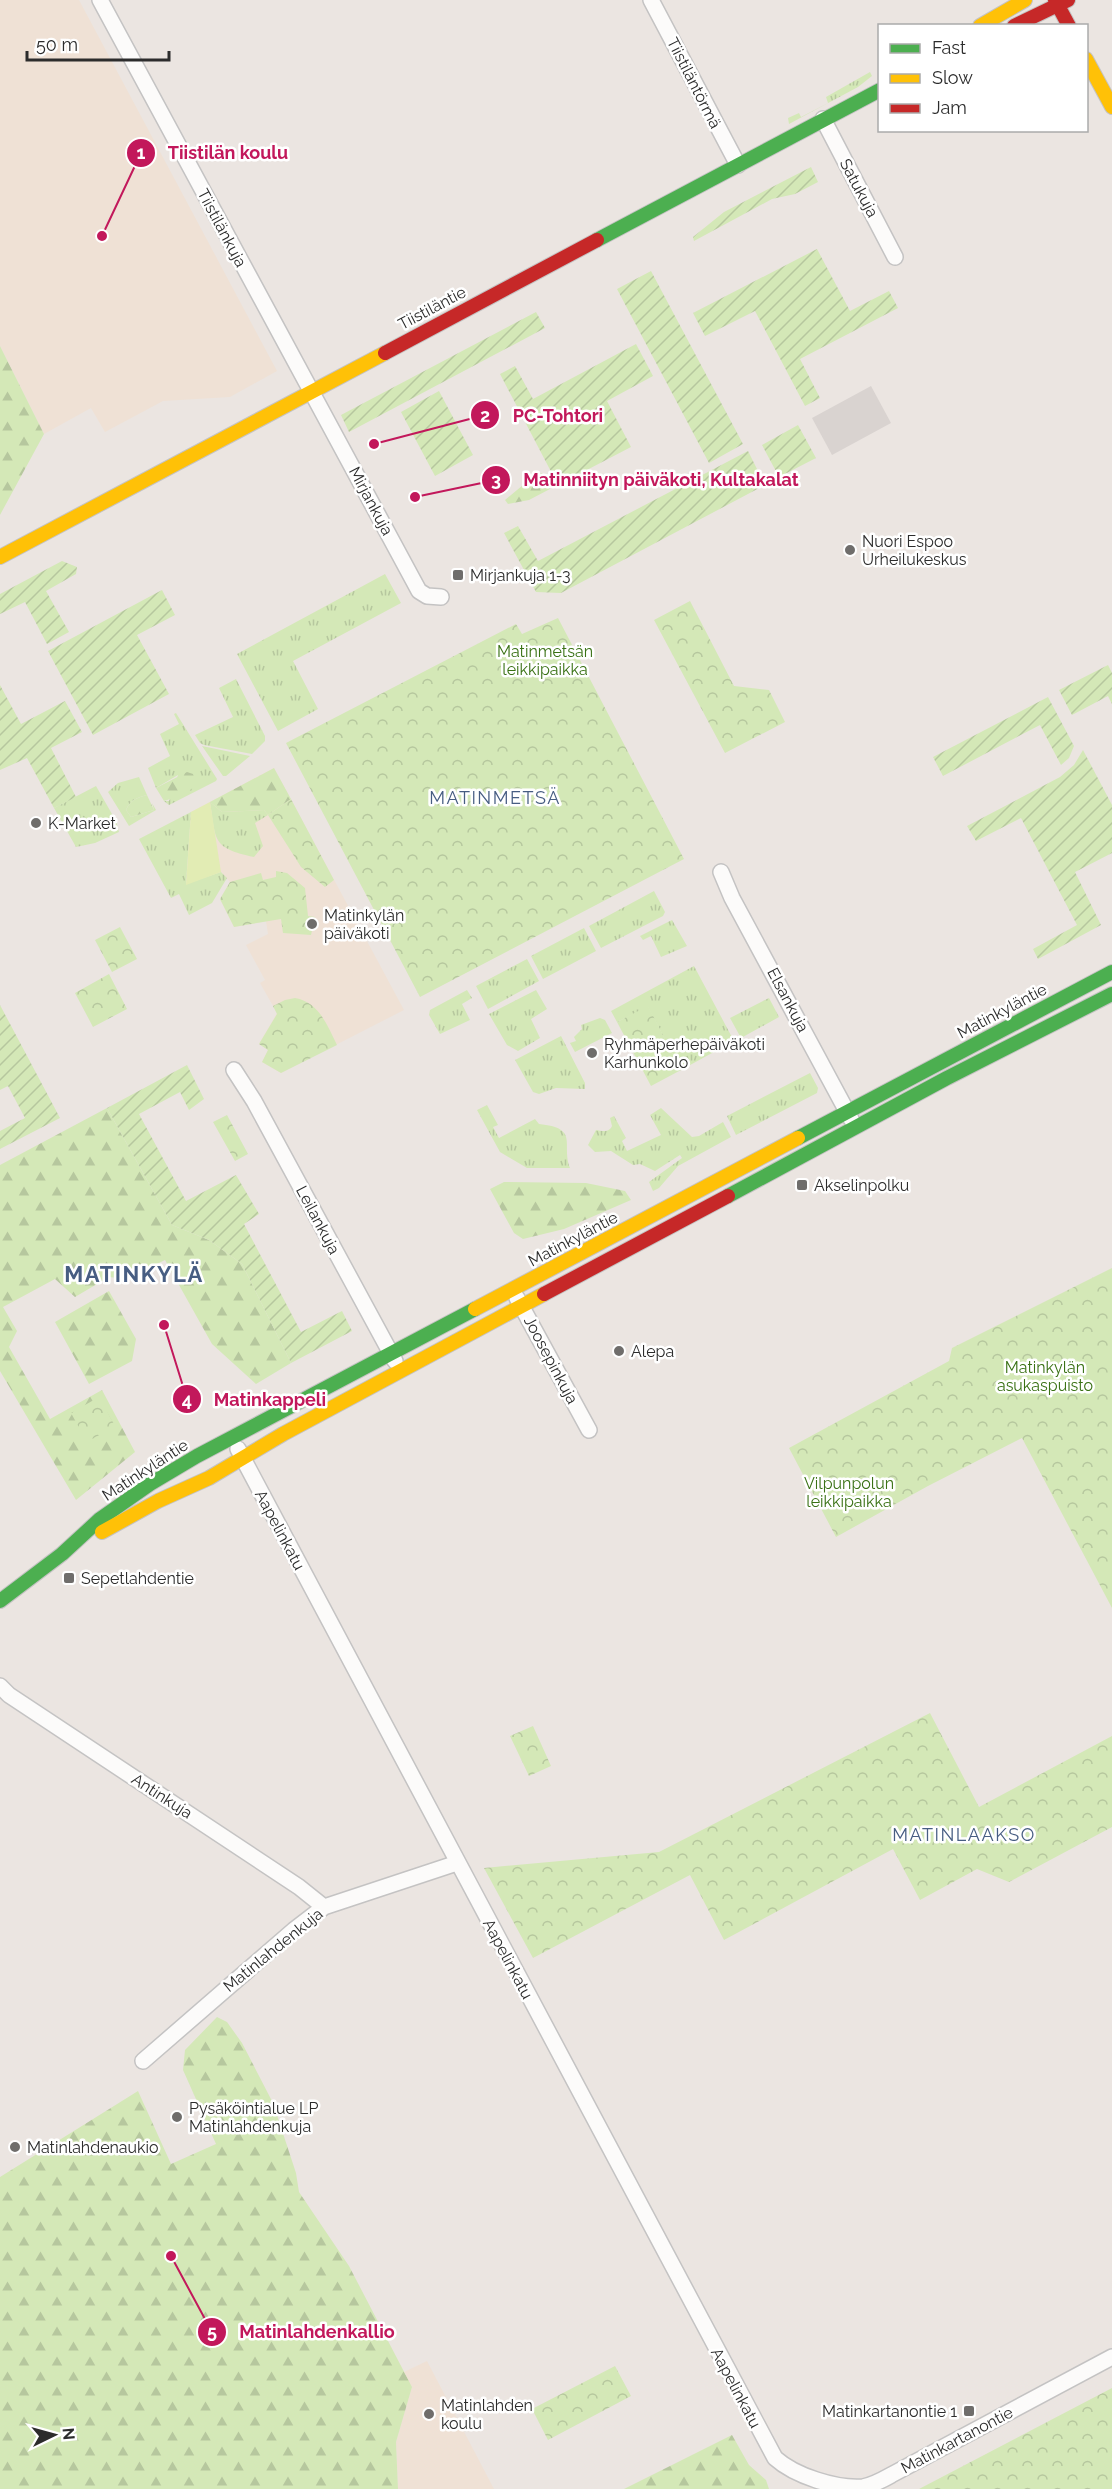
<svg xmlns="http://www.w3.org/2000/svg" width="1112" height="2489" font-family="Raleway,sans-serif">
<defs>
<pattern id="grass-tufts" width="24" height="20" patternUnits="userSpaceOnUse" patternTransform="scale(1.5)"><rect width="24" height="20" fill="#d4e8b7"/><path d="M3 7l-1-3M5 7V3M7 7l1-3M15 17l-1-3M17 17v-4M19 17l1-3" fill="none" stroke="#b6c79e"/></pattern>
<pattern id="forest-firs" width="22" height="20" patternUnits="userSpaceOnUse" patternTransform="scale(1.5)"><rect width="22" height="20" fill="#d4e8b7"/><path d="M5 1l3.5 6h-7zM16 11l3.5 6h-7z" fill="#b6c79e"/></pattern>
<pattern id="park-crowns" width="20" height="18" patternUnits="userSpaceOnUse" patternTransform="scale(1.5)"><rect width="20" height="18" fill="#d4e8b7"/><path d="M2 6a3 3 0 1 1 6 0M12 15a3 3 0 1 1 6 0" fill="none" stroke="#b6c79e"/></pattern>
<pattern id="garden-furrows" width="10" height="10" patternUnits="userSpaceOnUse" patternTransform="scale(1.5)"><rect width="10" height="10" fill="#d4e8b7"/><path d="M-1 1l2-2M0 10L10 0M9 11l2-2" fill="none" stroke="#b6c79e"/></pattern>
</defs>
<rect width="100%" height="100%" fill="#ebe5e1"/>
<path fill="#efe1d5" d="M 0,0 L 79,0 L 277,371 L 230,397 L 163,401 L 105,432 L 91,408 L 44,434 L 0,346 Z
M 274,768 L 404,1010 L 281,1073 L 262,1062 L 268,1050 L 259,1044 L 277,1013 L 260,983 L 265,980 L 246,945 L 268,934 L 266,921 L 234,927 L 220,899 L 230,882 L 221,872 L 186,885 L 191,812 Z
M 427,2361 L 494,2489 L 398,2489 L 396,2442 L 412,2387 L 404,2372 Z"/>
<path fill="url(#grass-tufts)" d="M 870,72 L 872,76 L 858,87 L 789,124 L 788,118 L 799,113 L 801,117 L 828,103 L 826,97 Z
M 385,574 L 401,603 L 293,661 L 318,709 L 278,731 L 237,654 Z
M 236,679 L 265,736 L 265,741 L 252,754 L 204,745 L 200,743 L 195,735 L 233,717 L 219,688 Z
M 176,713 L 217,779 L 216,781 L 169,805 L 164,801 L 169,801 L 178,775 L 156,788 L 148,768 L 170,756 L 160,734 L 179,724 L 174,714 Z
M 202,746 L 250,756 L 226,776 L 223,776 Z
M 139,777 L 147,795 C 137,798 131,799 126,810 L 131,817 L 154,810 L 152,803 L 156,810 L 129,826 L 108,792 L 118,783 Z
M 96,786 L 116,821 L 119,832 L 95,843 L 76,847 L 54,808 Z
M 210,802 L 222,812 L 264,810 L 268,815 L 255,823 L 263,846 L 254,857 C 212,848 216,841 210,802 Z
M 191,812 L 186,884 L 221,872 L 227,878 L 212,903 L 189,915 L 179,894 L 171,898 L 139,839 Z
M 654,891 L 665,912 L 663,916 L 601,948 L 589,926 Z
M 672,920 L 687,946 L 661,957 L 651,936 L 643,940 L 640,936 Z
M 584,928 L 596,951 L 543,979 L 531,956 Z
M 527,959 L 539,981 L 488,1009 L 476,986 Z
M 694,966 L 734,1041 L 681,1070 L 648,1007 L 617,1022 L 611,1011 Z
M 467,990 L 472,998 L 462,1004 L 470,1020 L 440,1034 L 429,1015 L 430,1010 Z
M 536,990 L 547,1009 L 531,1019 L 540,1038 L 518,1051 L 507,1045 L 489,1014 Z
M 769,998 L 779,1017 L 741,1038 L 730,1018 Z
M 600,1018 L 605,1020 L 612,1033 L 575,1052 L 570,1043 L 576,1041 L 574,1037 L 582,1029 L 581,1025 Z
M 561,1036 L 585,1083 L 585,1089 L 556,1088 L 539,1094 L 533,1092 L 515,1060 Z
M 810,1073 L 818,1088 L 817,1093 L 736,1135 L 727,1116 Z
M 487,1105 L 498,1125 L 493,1127 L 499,1138 L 535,1119 L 539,1124 C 580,1128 561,1144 570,1168 L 527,1168 L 500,1152 L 477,1110 Z
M 661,1108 L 692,1137 L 699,1136 L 723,1122 L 731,1137 L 678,1166 L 659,1188 L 653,1191 L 649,1182 L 682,1158 L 680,1155 L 655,1171 L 640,1164 L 633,1165 L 611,1151 L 595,1152 L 588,1145 L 596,1130 C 602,1131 609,1133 612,1126 L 610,1118 L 614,1116 L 626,1138 L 622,1141 L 627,1151 L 661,1135 L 650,1115 Z"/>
<path fill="url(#forest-firs)" d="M 0,346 L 44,434 L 0,515 Z
M 542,473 L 550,489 L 529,500 L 508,504 L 505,500 L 529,480 Z
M 274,768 L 291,799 L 268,815 L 264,810 L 222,812 L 210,802 Z
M 187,772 L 193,774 L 197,785 L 183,795 L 164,801 L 156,788 Z
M 147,795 L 154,810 L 131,817 L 126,810 C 131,799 137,798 147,795 Z
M 107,1108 L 172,1225 L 209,1240 L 242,1264 L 291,1363 L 256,1384 L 212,1344 L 165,1260 L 126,1279 L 109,1277 L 75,1297 L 55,1279 L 3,1307 L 17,1331 L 9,1347 L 50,1419 L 102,1390 L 135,1452 L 76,1500 L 0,1371 L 0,1165 Z
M 504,1182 L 586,1183 L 625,1191 L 631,1200 L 564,1229 L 523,1239 L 514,1233 L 490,1189 Z
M 109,1291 L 136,1339 L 132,1361 L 89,1384 L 55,1322 Z
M 217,2017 L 227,2022 L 242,2043 L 273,2103 L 296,2173 L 299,2192 L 349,2266 L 412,2387 L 396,2442 L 398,2489 L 0,2489 L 0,2177 L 138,2091 L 171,2164 L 216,2144 L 183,2070 L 185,2050 Z
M 732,2435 L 749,2465 L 766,2480 L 769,2489 L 624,2489 Z"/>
<path fill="url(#park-crowns)" d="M 690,601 L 734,686 L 769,690 L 785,722 L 725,753 L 654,620 Z
M 558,618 L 684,859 L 420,997 L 286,743 L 516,624 L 522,634 Z
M 291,799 L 334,880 L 325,887 L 301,867 L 268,815 Z
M 276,871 L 287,873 L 305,888 L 308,916 L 315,917 L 311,935 L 283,933 L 281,919 L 234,927 L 220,899 L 230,882 L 261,873 L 263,880 L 276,877 Z
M 120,927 L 137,959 L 112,972 L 95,940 Z
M 109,974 L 127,1009 L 93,1027 L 75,993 Z
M 295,998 C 319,1002 327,1025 337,1045 L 281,1073 L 262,1062 L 268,1050 L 259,1044 L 277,1014 L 273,1006 L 285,1000 Z
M 648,1006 L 681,1070 L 651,1086 L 617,1022 Z
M 227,1115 L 248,1154 L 235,1161 L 213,1122 Z
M 1112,1268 L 1112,1608 L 1022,1438 L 928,1486 L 836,1537 L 789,1448 L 949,1361 L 952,1348 Z
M 99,1397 L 115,1426 L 87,1442 L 71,1413 Z
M 930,1713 L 979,1807 L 1112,1736 L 1112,1827 L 1009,1882 L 977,1869 L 920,1900 L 893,1849 L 724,1940 L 690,1875 L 533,1958 L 484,1868 L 659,1852 Z
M 533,1726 L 551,1766 L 529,1776 L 510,1736 Z
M 615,2366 L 631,2396 L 548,2440 L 532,2409 Z
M 1112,2388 L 1112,2489 L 919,2489 Z"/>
<path fill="url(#garden-furrows)" d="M 811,167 L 818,182 L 795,194 L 772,199 L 694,241 L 693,237 L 724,212 Z
M 817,249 L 850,311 L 889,291 L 898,308 L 800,359 L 820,398 L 805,406 L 755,311 L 705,336 L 693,313 Z
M 651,271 L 743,444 L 709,463 L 617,289 Z
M 536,312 L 545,328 L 349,432 L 341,415 Z
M 636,344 L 653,376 L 607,401 L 631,447 L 558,485 L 500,374 L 515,366 L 533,399 Z
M 439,391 L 473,455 L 435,476 L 401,412 Z
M 798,425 L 816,458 L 779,477 L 762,445 Z
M 748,451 L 765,485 L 561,593 L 536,592 L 504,533 L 518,526 L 538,561 Z
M 62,561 L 77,567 L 76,574 L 46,591 L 69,632 L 47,644 L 25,602 L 0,614 L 0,594 Z
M 162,590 L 175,615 L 137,635 L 169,694 L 93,735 L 48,651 Z
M 1108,665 L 1112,673 L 1112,704 L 1108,696 L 1072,715 L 1059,690 Z
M 0,685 L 21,724 L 65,701 L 82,732 L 51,748 L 76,797 L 54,808 L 27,758 L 0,770 Z
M 1048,697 L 1074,746 L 1069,758 L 1061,765 L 1040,725 L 943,776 L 933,757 Z
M 1083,750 L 1112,805 L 1112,853 L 1075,872 L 1101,925 L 1038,959 L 1033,949 L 1077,925 L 1021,818 L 976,841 L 967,826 L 1060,777 L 1074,765 Z
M 0,1005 L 60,1118 L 0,1149 L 0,1131 L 25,1118 L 8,1086 L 0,1090 Z
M 187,1065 L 204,1099 L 189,1110 L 180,1092 L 139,1114 L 186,1201 L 236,1175 L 259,1214 L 244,1224 L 301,1332 L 342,1311 L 352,1331 L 291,1363 L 242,1264 L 209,1240 L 172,1225 L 107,1108 Z"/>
<path fill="#e2ecb4" d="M 210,802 L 221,872 L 186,885 L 191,812 Z"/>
<path fill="#d9d3d0" d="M 871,386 L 891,423 L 832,455 L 812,418 Z"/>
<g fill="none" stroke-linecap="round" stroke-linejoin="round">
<defs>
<path id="street" d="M 100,0 L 419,591 L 427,596 L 441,597
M 651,0 L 738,165
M 823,119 L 895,257
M 721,872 L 732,898 L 851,1119
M 234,1070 L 254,1101 L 395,1361
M 517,1298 L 589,1430
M 238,1449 L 775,2458 C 795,2476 836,2489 863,2487 C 874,2485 884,2479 893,2474 L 1112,2357
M 0,1686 L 9,1695 L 299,1887 L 324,1907
M 143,2061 L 294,1930 L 324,1907 L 457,1863"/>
<path id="fast" d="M 597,240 L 880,90
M 798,1138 L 1112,972
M 728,1196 L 947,1078 L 1112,994
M 0,1601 L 62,1554 L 100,1519 L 150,1484 L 197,1456 L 475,1309"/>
<path id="slow" d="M 980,26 L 1025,0
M 1086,59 L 1112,107
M 0,557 L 385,353
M 475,1309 L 798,1138
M 102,1532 L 158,1501 L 209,1478 L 283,1434 L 544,1294"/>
<path id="jam" d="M 1055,0 L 1069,26
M 1014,26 L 1068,0
M 385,353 L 597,240
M 544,1294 L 728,1196"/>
</defs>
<use href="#street" stroke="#c4c3c3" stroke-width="18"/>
<use href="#fast" stroke="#c4c3c3" stroke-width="16"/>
<use href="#slow" stroke="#c4c3c3" stroke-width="16"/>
<use href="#jam" stroke="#c4c3c3" stroke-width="16"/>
<use href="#street" stroke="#fcfbfa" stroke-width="15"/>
<use href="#fast" stroke="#4caf50" stroke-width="14"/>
<use href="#slow" stroke="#ffc107" stroke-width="14"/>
<use href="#jam" stroke="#c62828" stroke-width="14"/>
</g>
<g fill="#6f6d6b" stroke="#fff" stroke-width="2">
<circle cx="850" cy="550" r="6"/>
<rect x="452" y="569" width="12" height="12" rx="3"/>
<circle cx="36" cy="823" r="6"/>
<circle cx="312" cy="924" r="6"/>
<circle cx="592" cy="1053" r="6"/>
<rect x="796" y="1179" width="12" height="12" rx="3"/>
<circle cx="619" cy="1351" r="6"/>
<rect x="63" y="1572" width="12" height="12" rx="3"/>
<circle cx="177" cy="2117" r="6"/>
<circle cx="15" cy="2147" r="6"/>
<rect x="963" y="2405" width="12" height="12" rx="3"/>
<circle cx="429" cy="2414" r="6"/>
</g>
<g text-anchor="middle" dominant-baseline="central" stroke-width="5" stroke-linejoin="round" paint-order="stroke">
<g font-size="16" fill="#2c2c2c" stroke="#fff">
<text transform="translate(694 83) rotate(63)">Tiistiläntörmä</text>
<text transform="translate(859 188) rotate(62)">Satukuja</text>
<text transform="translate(222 228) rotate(62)">Tiistilänkuja</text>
<text transform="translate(432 308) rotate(-28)">Tiistiläntie</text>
<text transform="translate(371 501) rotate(62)">Mirjankuja</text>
<text transform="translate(788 1000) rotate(62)">Elsankuja</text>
<text transform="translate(1002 1011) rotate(-28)">Matinkyläntie</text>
<text transform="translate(318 1220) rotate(62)">Leilankuja</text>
<text transform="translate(573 1239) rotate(-28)">Matinkyläntie</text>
<text transform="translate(551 1360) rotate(62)">Joosepinkuja</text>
<text transform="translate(145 1470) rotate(-33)">Matinkyläntie</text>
<text transform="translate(280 1530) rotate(62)">Aapelinkatu</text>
<text transform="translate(162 1796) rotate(33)">Antinkuja</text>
<text transform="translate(273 1950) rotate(-39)">Matinlahdenkuja</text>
<text transform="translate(508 1959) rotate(62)">Aapelinkatu</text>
<text transform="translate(736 2388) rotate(62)">Aapelinkatu</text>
<text transform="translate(957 2440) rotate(-28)">Matinkartanontie</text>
</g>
<g font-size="16" fill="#2c2c2c" stroke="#fff" text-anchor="start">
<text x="862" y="541">Nuori Espoo<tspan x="862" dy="18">Urheilukeskus</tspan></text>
<text x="470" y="575">Mirjankuja 1-3</text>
<text x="48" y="823">K-Market</text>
<text x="324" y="915">Matinkylän<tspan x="324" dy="18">päiväkoti</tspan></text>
<text x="604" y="1044">Ryhmäperhepäiväkoti<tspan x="604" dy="18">Karhunkolo</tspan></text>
<text x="814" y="1185">Akselinpolku</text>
<text x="631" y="1351">Alepa</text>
<text x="81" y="1578">Sepetlahdentie</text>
<text x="189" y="2108">Pysäköintialue LP<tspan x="189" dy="18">Matinlahdenkuja</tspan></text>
<text x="27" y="2147">Matinlahdenaukio</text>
<text x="441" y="2405">Matinlahden<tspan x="441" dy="18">koulu</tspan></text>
<text x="957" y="2411" text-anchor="end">Matinkartanontie 1</text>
</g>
<g font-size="16" fill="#397114" stroke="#fff">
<text x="545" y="651">Matinmetsän<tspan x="545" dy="18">leikkipaikka</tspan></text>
<text x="1045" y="1367">Matinkylän<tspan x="1045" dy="18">asukaspuisto</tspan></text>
<text x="849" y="1483">Vilpunpolun<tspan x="849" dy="18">leikkipaikka</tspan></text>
</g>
<g font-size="18" letter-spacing="1.5" fill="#475d82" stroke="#fff">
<text x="495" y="797">MATINMETSÄ</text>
<text x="964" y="1834">MATINLAAKSO</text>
</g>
<g font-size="22" font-weight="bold" letter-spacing="1.5" fill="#475d82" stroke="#fff">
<text x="134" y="1274">MATINKYLÄ</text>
</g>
</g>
<path fill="none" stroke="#c2185b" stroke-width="2" d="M102 236L141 153M374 444L485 415M415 497L496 480M164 1325L187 1399M171 2256L212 2332"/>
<g fill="#c2185b" stroke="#fff" stroke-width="2">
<circle cx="102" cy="236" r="6"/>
<circle cx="374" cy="444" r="6"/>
<circle cx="415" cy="497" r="6"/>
<circle cx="164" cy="1325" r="6"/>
<circle cx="171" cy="2256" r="6"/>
<circle cx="141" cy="153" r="15"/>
<circle cx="485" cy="415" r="15"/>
<circle cx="496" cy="480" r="15"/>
<circle cx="187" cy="1399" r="15"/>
<circle cx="212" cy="2332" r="15"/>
</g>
<g font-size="18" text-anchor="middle" font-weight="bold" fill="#fff">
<text x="141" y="159">1</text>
<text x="485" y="422">2</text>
<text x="496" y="486">3</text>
<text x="187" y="1406">4</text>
<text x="212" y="2338">5</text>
</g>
<g font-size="18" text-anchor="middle" font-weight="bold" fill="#c2185b" stroke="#fff" stroke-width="5" stroke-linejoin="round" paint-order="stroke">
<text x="228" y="159">Tiistilän koulu</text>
<text x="558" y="422">PC-Tohtori</text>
<text x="661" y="486">Matinniityn päiväkoti, Kultakalat</text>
<text x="270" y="1406">Matinkappeli</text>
<text x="317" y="2338">Matinlahdenkallio</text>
</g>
<rect x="878" y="24" width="210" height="108" fill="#ffffff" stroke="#ababab" stroke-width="1.5"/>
<rect x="890" y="44" width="30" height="9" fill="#4caf50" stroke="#ababab" stroke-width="1.5"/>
<text x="932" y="54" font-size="18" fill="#2c2c2c">Fast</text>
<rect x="890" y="74" width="30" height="9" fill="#ffc107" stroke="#ababab" stroke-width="1.5"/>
<text x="932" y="84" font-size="18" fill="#2c2c2c">Slow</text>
<rect x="890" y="104" width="30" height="9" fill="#c62828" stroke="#ababab" stroke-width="1.5"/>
<text x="932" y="114" font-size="18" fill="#2c2c2c">Jam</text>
<g transform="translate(54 2435) rotate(85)" stroke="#ffffff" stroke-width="4.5" paint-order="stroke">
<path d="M0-4.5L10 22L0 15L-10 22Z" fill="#2c2c2c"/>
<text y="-9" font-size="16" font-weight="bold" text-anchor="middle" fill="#2c2c2c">N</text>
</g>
<path d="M27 51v9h142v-9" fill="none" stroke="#2c2c2c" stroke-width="3"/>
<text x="36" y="51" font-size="18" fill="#2c2c2c" stroke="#ffffff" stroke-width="4.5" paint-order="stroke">50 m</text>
</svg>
